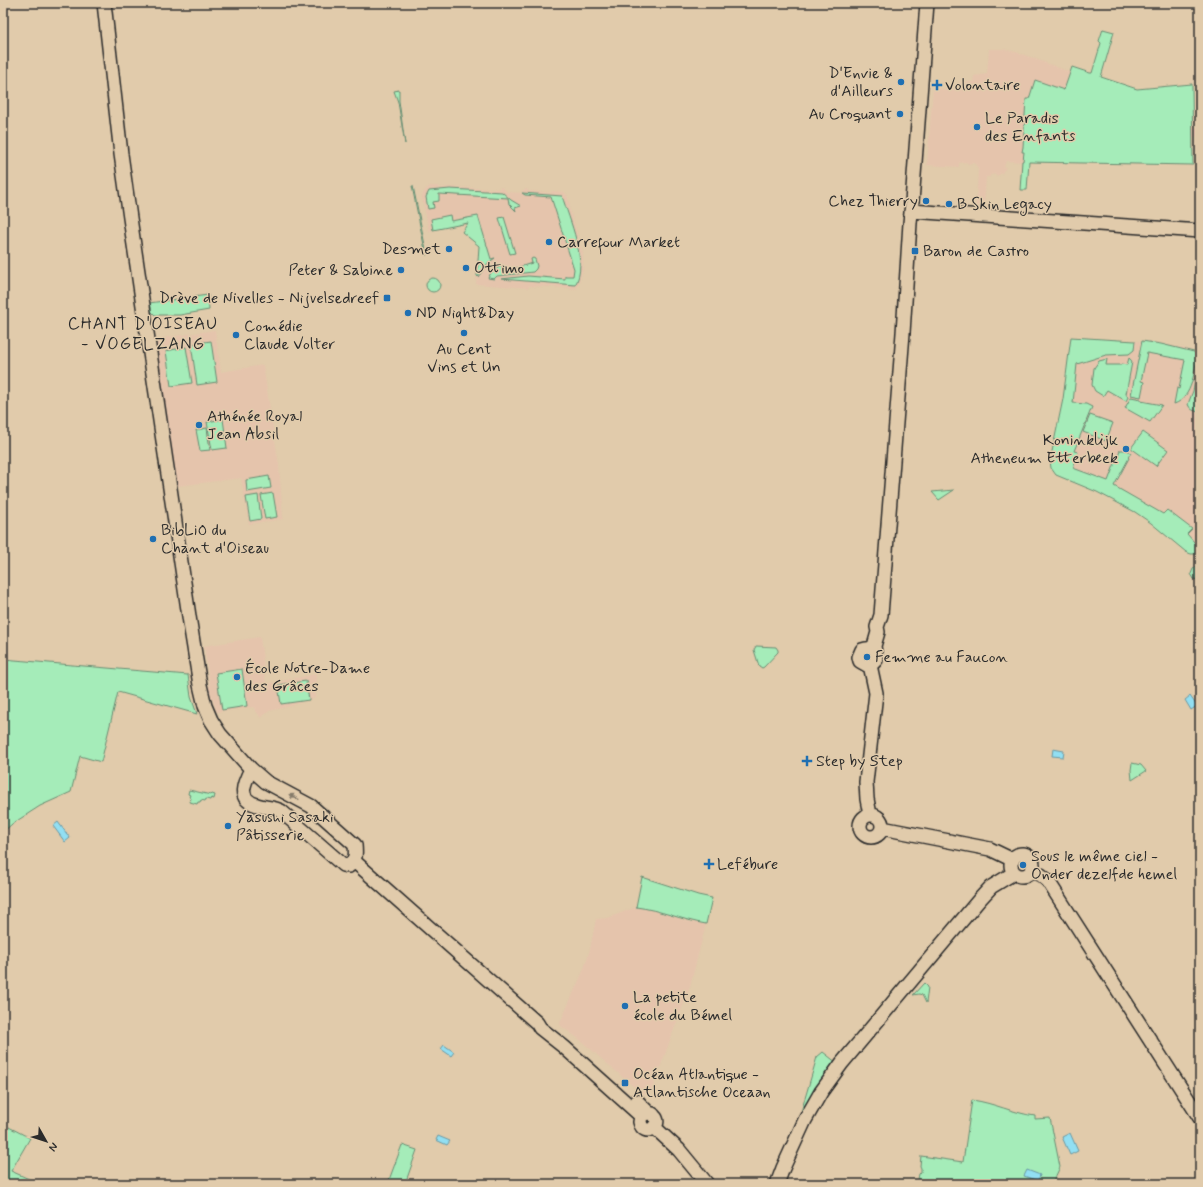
<svg xmlns="http://www.w3.org/2000/svg" width="1203" height="1187" font-family="Mynerve,sans-serif">
<rect width="100%" height="100%" fill="#e1cbab"/>
<filter id="ink" filterUnits="userSpaceOnUse"><feTurbulence type="fractalNoise" baseFrequency=".025" numOctaves="2"/><feDisplacementMap in="SourceGraphic" scale="8" xChannelSelector="R" yChannelSelector="G"/><feConvolveMatrix kernelMatrix="1 2 1 2 8 2 1 2 1" color-interpolation-filters="sRGB"/></filter>
<g filter="url(#ink)">
<path fill="#e5c4ac" d="M 989,49 L 1004,49 L 1019,53 L 1021,55 L 1022,54 L 1070,72 L 1064,91 L 1035,80 L 1029,99 L 1026,99 L 1023,162 L 1006,161 L 1004,167 L 1006,167 L 1002,173 L 997,176 L 996,174 L 990,175 L 990,177 L 986,177 L 984,206 L 976,206 L 978,169 L 975,163 L 971,163 L 969,164 L 966,162 L 959,163 L 959,167 L 927,165 L 933,88 L 958,91 L 959,82 L 973,82 L 974,76 L 987,74 Z
M 1193,127 L 1200,127 L 1200,136 L 1193,137 Z
M 430,186 L 438,186 L 438,188 L 450,187 L 499,189 L 499,188 L 501,187 L 503,188 L 507,192 L 522,193 L 523,190 L 526,189 L 527,189 L 528,191 L 551,193 L 552,191 L 564,192 L 567,195 L 570,204 L 570,206 L 569,207 L 583,254 L 583,269 L 578,286 L 576,289 L 571,290 L 570,288 L 529,286 L 529,288 L 476,284 L 479,246 L 462,232 L 468,223 L 429,231 L 422,197 L 424,191 Z
M 215,330 L 221,372 L 263,365 L 279,465 L 283,519 L 249,524 L 241,478 L 178,486 L 156,346 L 162,338 Z
M 1071,337 L 1152,342 L 1184,348 L 1200,354 L 1200,554 L 1191,554 L 1186,552 L 1151,523 L 1135,512 L 1097,492 L 1056,475 L 1051,468 L 1050,461 L 1063,399 Z
M 260,637 L 266,684 L 316,674 L 315,698 L 287,707 L 269,711 L 261,718 L 253,707 L 217,712 L 208,687 L 210,686 L 204,646 Z
M 636,907 L 653,909 L 687,921 L 706,924 L 690,986 L 653,1087 L 651,1091 L 649,1093 L 642,1094 L 579,1039 L 561,1026 L 560,1023 L 584,969 L 590,949 L 596,919 L 608,918 Z"/>
<path fill="#a5ecb9" stroke="#688c72" d="M 1103,29 L 1114,32 L 1101,77 L 1137,89 L 1192,84 L 1193,165 L 1029,162 L 1027,190 L 1020,190 L 1022,161 L 1023,161 L 1024,152 L 1022,152 L 1023,147 L 1026,99 L 1029,99 L 1035,80 L 1064,90 L 1072,67 L 1090,73 L 1092,73 L 1101,43 L 1099,41 Z
M 399,90 L 399,101 L 405,144 L 398,102 L 394,91 Z
M 412,186 L 413,186 L 427,255 L 426,255 Z
M 450,189 L 502,192 L 511,200 L 521,206 L 515,208 L 516,211 L 509,204 L 508,198 L 439,194 L 439,201 L 433,202 L 434,208 L 428,209 L 426,197 L 429,191 Z
M 522,193 L 562,196 C 569,218 589,264 575,285 L 501,279 L 528,276 L 565,279 L 565,276 L 573,276 L 574,269 L 551,197 L 525,195 Z
M 450,215 L 451,221 L 478,216 L 491,259 L 495,258 L 488,263 L 478,277 L 477,276 L 479,246 L 462,232 L 468,223 L 433,230 L 431,219 Z
M 504,217 L 515,253 L 510,254 L 499,218 Z
M 533,258 L 535,259 L 537,266 L 536,269 L 533,272 L 497,276 L 494,279 L 488,278 L 492,271 L 501,266 L 504,272 L 532,263 L 531,259 Z
M426 285a7 7 0 1 1 14 0a7 7 0 1 1-14 0Z
M 208,295 L 209,310 L 180,315 L 155,315 L 150,310 L 149,303 Z
M 1071,337 L 1135,341 L 1134,350 L 1129,354 L 1106,355 L 1077,364 L 1073,403 L 1086,404 L 1092,407 L 1074,451 L 1078,452 L 1073,468 L 1108,481 L 1120,450 L 1127,450 L 1131,453 L 1128,457 L 1129,458 L 1114,486 L 1163,514 L 1167,510 L 1192,529 L 1187,534 L 1195,543 L 1200,539 L 1200,554 L 1191,554 L 1186,552 L 1151,523 L 1135,512 L 1097,492 L 1056,475 L 1051,468 L 1050,461 L 1063,399 Z
M 211,341 L 217,382 L 197,385 L 191,344 Z
M 1142,341 L 1161,344 L 1198,353 C 1194,370 1193,398 1174,404 L 1177,388 L 1179,389 L 1185,360 L 1147,353 L 1141,381 L 1144,382 L 1141,397 L 1131,395 Z
M 186,347 L 192,383 L 171,386 L 166,351 Z
M 1129,358 L 1131,360 L 1132,362 L 1126,394 L 1128,397 L 1126,401 L 1107,390 L 1103,396 L 1095,391 L 1092,385 L 1094,368 L 1099,361 L 1107,359 L 1106,365 L 1121,365 L 1121,364 L 1127,365 Z
M 1198,376 L 1200,379 L 1200,412 C 1194,411 1190,410 1188,404 L 1193,391 L 1196,377 Z
M 1131,397 L 1141,399 L 1141,401 L 1162,405 L 1150,422 L 1125,408 Z
M 1090,415 L 1113,423 L 1106,441 L 1083,432 Z
M 223,419 L 227,448 L 212,450 L 207,422 Z
M 207,428 L 210,450 L 200,451 L 196,430 Z
M 1143,432 L 1168,450 L 1156,466 L 1131,448 Z
M 269,476 L 271,488 L 247,492 L 246,480 Z
M 954,490 L 939,500 L 932,492 Z
M 273,493 L 277,517 L 265,519 L 261,495 Z
M 258,495 L 261,519 L 250,521 L 246,497 Z
M 1197,566 L 1200,566 L 1199,580 L 1194,579 L 1191,574 L 1193,569 Z
M 756,646 L 776,647 L 778,650 L 778,652 L 764,667 L 762,668 L 759,666 L 754,650 Z
M 3,659 L 188,675 L 191,697 L 197,714 L 118,692 L 101,762 L 80,756 L 71,792 L 40,806 L 12,824 L 3,832 Z
M 242,669 L 247,706 L 222,710 L 216,673 Z
M 306,681 L 309,700 L 281,704 L 278,685 Z
M 1132,763 L 1141,765 L 1146,771 L 1132,780 L 1131,770 Z
M 189,790 L 211,795 L 212,794 L 215,795 L 214,799 L 211,798 L 210,800 L 206,799 L 205,801 L 201,800 L 200,802 L 198,802 L 197,804 L 190,802 L 191,798 L 189,797 L 190,795 L 188,794 Z
M 642,877 L 698,895 L 712,898 L 706,924 C 682,920 660,910 636,907 Z
M 924,983 L 928,987 L 926,1003 L 922,995 L 919,994 L 913,995 Z
M 823,1052 L 837,1063 L 802,1114 L 801,1112 L 817,1057 Z
M 972,1100 C 994,1103 1013,1113 1035,1116 L 1035,1119 L 1050,1118 L 1060,1167 L 1052,1184 L 917,1184 L 919,1174 L 921,1172 L 921,1168 L 920,1166 L 921,1156 L 963,1162 Z
M 3,1124 L 30,1138 L 11,1171 L 38,1183 L 49,1184 L 3,1184 Z
M 402,1145 L 417,1150 L 405,1184 L 400,1184 L 389,1180 Z"/>
<path fill="#92dff2" stroke="#6997a2" d="M 1190,696 L 1197,706 L 1191,710 L 1185,700 Z
M 1053,749 L 1064,751 L 1063,757 L 1052,756 Z
M 58,822 L 70,838 L 65,842 L 53,826 Z
M 444,1045 L 454,1052 L 451,1056 L 441,1049 Z
M 1070,1133 L 1078,1151 L 1070,1155 L 1062,1137 Z
M 438,1136 L 450,1141 L 447,1145 L 436,1140 Z
M 1027,1170 L 1040,1175 L 1038,1181 L 1024,1176 Z"/>
<g fill="none" stroke-linecap="round" stroke-linejoin="round">
<defs>
<path id="secondary" d="M 104,3 L 121,154 L 130,218 L 190,623 L 200,685 L 205,706 L 211,720 L 220,734 L 251,769 L 266,782 L 311,806 L 355,845 C 356,855 356,859 349,866 L 343,865 L 281,811 C 273,807 265,808 257,805 C 236,799 244,783 251,769
M 911,211 L 1200,231
M 874,652 C 871,648 867,648 862,650 L 859,657 L 860,661 L 867,665 L 872,664 L 876,660 L 874,646 L 878,632 L 877,627 L 881,615 L 903,333 L 910,223 L 912,202 L 927,3
M 870,665 L 876,693 L 866,782 L 867,799 L 870,815
M860 826a11 11 0 1 1 22 0a11 11 0 1 1-22 0Z
M 882,828 L 990,849 L 1013,860
M1011 865a11 11 0 1 1 22 0a11 11 0 1 1-22 0Z
M 354,861 L 537,1023 L 540,1028 L 564,1047 L 641,1116
M 1032,871 L 1041,875 L 1048,881 L 1200,1118
M 637,1101 C 641,1105 645,1110 649,1113 C 653,1115 651,1112 654,1116 C 664,1125 644,1139 640,1122 L 641,1116 L 647,1113
M 654,1127 L 679,1150 L 707,1184
M 777,1184 L 783,1168 L 805,1120 L 821,1092 L 842,1063 L 979,900 L 991,887 L 1014,873"/>
</defs>
<use href="#secondary" stroke="#2b2b2b" stroke-width="16"/>
<use href="#secondary" stroke="#e1cbab" stroke-width="13"/>
</g>
<defs><path id="oneway-solid" d="M-6-.8H1V-3.2L6.5 0L1 3.2V.8H-6Z"/></defs>
<use fill="#867b6b" href="#oneway-solid" transform="translate(294 797) rotate(-152)"/>
</g>
<g fill="#1f6fb2" stroke="#e1cbab" stroke-width="1.5">
<circle cx="901" cy="82" r="4"/>
<path d="M935 79h4v4h4v4h-4v4h-4v-4h-4v-4h4z"/>
<circle cx="900" cy="114" r="4"/>
<circle cx="977" cy="127" r="4"/>
<circle cx="926" cy="201" r="4"/>
<circle cx="949" cy="204" r="4"/>
<circle cx="549" cy="242" r="4"/>
<circle cx="449" cy="249" r="4"/>
<rect x="911" y="247" width="8" height="8" rx="2"/>
<circle cx="466" cy="268" r="4"/>
<circle cx="401" cy="270" r="4"/>
<rect x="383" y="294" width="8" height="8" rx="2"/>
<circle cx="408" cy="313" r="4"/>
<circle cx="464" cy="333" r="4"/>
<circle cx="236" cy="335" r="4"/>
<circle cx="199" cy="425" r="4"/>
<circle cx="1126" cy="449" r="4"/>
<circle cx="153" cy="539" r="4"/>
<circle cx="867" cy="657" r="4"/>
<circle cx="237" cy="677" r="4"/>
<path d="M805 755h4v4h4v4h-4v4h-4v-4h-4v-4h4z"/>
<circle cx="228" cy="826" r="4"/>
<path d="M707 858h4v4h4v4h-4v4h-4v-4h-4v-4h4z"/>
<circle cx="1023" cy="865" r="4"/>
<circle cx="625" cy="1006" r="4"/>
<rect x="621" y="1079" width="8" height="8" rx="2"/>
</g>
<g text-anchor="middle" dominant-baseline="central" stroke-width="3" stroke-linejoin="round" paint-order="stroke">
<g font-size="16" fill="#2b2b2b" stroke="#e1cbab" text-anchor="start">
<text x="893" y="73" text-anchor="end">D'Envie &amp;<tspan x="893" dy="18">d'Ailleurs</tspan></text>
<text x="945" y="85">Volontaire</text>
<text x="892" y="114" text-anchor="end">Au Croquant</text>
<text x="985" y="118">Le Paradis<tspan x="985" dy="18">des Enfants</tspan></text>
<text x="918" y="201" text-anchor="end">Chez Thierry</text>
<text x="957" y="204">B Skin Legacy</text>
<text x="557" y="242">Carrefour Market</text>
<text x="441" y="249" text-anchor="end">Desmet</text>
<text x="923" y="251">Baron de Castro</text>
<text x="474" y="268">Ottimo</text>
<text x="393" y="270" text-anchor="end">Peter &amp; Sabine</text>
<text x="379" y="298" text-anchor="end">Drève de Nivelles - Nijvelsedreef</text>
<text x="416" y="313">ND Night&amp;Day</text>
<text x="244" y="326">Comédie<tspan x="244" dy="18">Claude Volter</tspan></text>
<text x="464" y="349" text-anchor="middle">Au Cent<tspan x="464" dy="18">Vins et Un</tspan></text>
<text x="207" y="416">Athénée Royal<tspan x="207" dy="18">Jean Absil</tspan></text>
<text x="1118" y="440" text-anchor="end">Koninklijk<tspan x="1118" dy="18">Atheneum Etterbeek</tspan></text>
<text x="161" y="530">BibLiO du<tspan x="161" dy="18">Chant d'Oiseau</tspan></text>
<text x="875" y="657">Femme au Faucon</text>
<text x="245" y="668">École Notre-Dame<tspan x="245" dy="18">des Grâces</tspan></text>
<text x="816" y="761">Step by Step</text>
<text x="236" y="817">Yasushi Sasaki<tspan x="236" dy="18">Pâtisserie</tspan></text>
<text x="1031" y="856">Sous le même ciel -<tspan x="1031" dy="18">Onder dezelfde hemel</tspan></text>
<text x="717" y="864">Lefébure</text>
<text x="633" y="997">La petite<tspan x="633" dy="18">école du Bémel</tspan></text>
<text x="633" y="1074">Océan Atlantique -<tspan x="633" dy="18">Atlantische Oceaan</tspan></text>
</g>
<g font-size="17" letter-spacing="1" fill="#2b2b2b" stroke="#e1cbab">
<text x="143" y="324">CHANT D'OISEAU<tspan x="143" dy="20">- VOGELZANG</tspan></text>
</g>
</g>
<rect width="1203" height="1187" fill="none" stroke="#e1cbab" stroke-width="16"/>
<rect x="8" y="8" width="1187" height="1171" fill="none" stroke="#2b2b2b" stroke-width="1.5" filter="url(#ink)"/>
<g transform="translate(46 1141) rotate(129)" stroke="#e1cbab" stroke-width="3" paint-order="stroke">
<path d="M0-3L7 15L0 10L-7 15Z" fill="#2b2b2b"/>
<text y="-6" font-size="11" font-weight="bold" text-anchor="middle" fill="#2b2b2b">N</text>
</g>
</svg>
